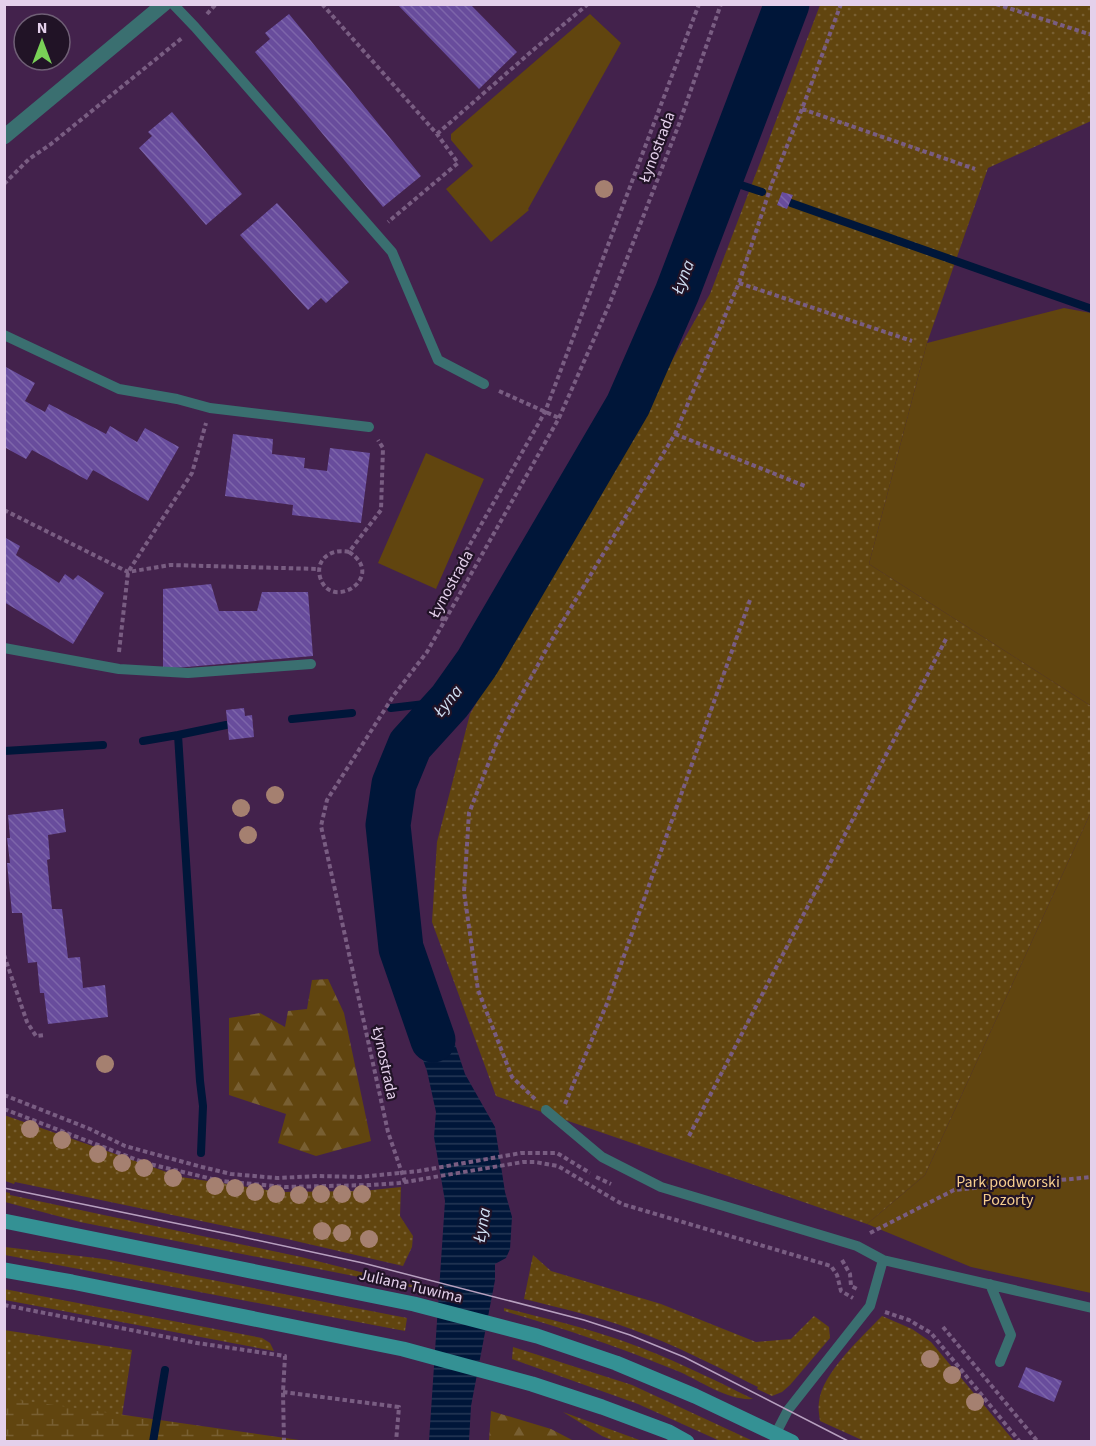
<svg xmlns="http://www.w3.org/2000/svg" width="1096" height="1446" font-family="'Source Sans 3',sans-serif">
<defs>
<pattern id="grass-dots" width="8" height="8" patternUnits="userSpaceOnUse" patternTransform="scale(1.5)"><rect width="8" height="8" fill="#61450f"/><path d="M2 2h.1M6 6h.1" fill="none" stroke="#785f32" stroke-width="1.8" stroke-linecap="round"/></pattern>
<pattern id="forest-firs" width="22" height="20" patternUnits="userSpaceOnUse" patternTransform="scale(1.5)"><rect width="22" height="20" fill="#61450f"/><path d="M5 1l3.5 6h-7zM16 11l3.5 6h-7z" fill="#785f32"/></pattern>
<pattern id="wetland-marsh" width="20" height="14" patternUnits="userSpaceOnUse" patternTransform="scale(1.5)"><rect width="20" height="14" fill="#61450f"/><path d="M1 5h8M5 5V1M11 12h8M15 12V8" fill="none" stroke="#785f32"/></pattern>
<pattern id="water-rules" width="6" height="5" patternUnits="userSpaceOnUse" patternTransform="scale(1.5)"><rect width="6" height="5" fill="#001639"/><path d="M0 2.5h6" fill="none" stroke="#253756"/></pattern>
<pattern id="building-back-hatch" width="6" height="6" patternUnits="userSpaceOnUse" patternTransform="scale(1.5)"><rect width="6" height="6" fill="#684c9c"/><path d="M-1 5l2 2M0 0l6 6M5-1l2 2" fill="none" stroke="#7d65aa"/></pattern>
</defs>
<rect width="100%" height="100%" fill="#43224c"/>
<path fill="url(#grass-dots)" d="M 820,5 L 1091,5 L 1091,121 L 988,168 L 927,343 L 869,564 L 1091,706 L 1091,812 L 925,1175 L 867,1224 L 496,1096 L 432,922 L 437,842 L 470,714 L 710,294 Z
M 4,1115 L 181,1177 L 280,1192 L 363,1191 L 401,1187 L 400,1216 L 413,1236 L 412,1247 L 403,1266 L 287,1239 L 15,1182 L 14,1184 L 5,1181 Z
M 5,1192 L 10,1193 L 10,1195 L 301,1257 L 420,1287 L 420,1289 L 80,1222 L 5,1202 Z
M 5,1247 L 104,1259 L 407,1318 L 405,1331 L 5,1255 Z
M 533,1255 L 551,1271 L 661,1304 L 756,1342 L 791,1339 L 814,1316 L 829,1327 L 830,1338 L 790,1385 L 782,1392 L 772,1396 L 757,1389 L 758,1387 C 716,1366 675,1345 631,1329 C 596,1316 560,1308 524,1299 Z
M 4,1289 L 262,1338 L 270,1343 L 274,1351 L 5,1300 Z
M 504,1308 C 544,1318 584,1327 623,1341 C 668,1357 711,1378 753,1399 C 729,1401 702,1382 680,1372 C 666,1366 651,1361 637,1355 C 593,1338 549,1324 504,1311 Z
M 882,1316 L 912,1329 L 931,1342 L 1014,1441 L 864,1441 L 820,1421 C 819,1414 818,1408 819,1402 C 822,1373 862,1337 882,1316 Z
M 4,1330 L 132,1350 L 120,1429 L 47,1442 L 5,1436 Z
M 513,1347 L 632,1385 L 753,1441 L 720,1441 L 638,1404 L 512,1359 Z
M 563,1412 L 642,1441 L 614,1441 L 602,1436 Z"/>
<path fill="url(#forest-firs)" d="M 328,979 L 344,1013 L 371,1141 L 316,1156 L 278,1143 L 286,1114 L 229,1095 L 229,1018 L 260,1013 L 285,1027 L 288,1011 L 307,1009 L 312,980 Z
M 491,1411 L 551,1429 L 574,1441 L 489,1441 Z"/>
<path fill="url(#wetland-marsh)" d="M 5,1398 L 306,1441 L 5,1441 Z"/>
<path fill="#61450f" d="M 590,14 L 621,43 L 528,209 L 529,210 L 491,242 L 446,189 L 473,166 L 451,140 L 451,134 Z
M 1064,308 L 1091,313 L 1091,706 L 869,564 L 927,343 Z
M 426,453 L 484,479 L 436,589 L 378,563 Z
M 1091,812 L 1091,1293 L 971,1267 L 867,1224 L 925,1175 Z"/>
<path fill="url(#water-rules)" d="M 433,978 L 465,1074 L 495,1127 L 505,1192 L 512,1217 L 510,1249 L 506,1258 L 495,1264 L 495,1280 L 471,1406 L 469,1441 L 429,1441 L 445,1201 L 434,1137 L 436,1112 L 427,1071 L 395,984 Z"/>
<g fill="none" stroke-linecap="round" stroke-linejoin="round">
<path stroke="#001639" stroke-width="8" d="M 720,178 L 762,192
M 791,203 L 1092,309
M 391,708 L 450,701
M 292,719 L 352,713
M 178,735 L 200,1081 L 203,1106 L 201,1153
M 143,741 L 178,735 L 226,725
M 4,751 L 103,745
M 153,1442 L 165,1370"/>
<path stroke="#001639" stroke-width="45" d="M 433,1040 L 401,948 L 388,825 L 394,784 L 410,745 L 450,701 L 477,663 L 628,405 L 677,293 L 787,4"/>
</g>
<path fill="url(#building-back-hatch)" d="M 397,4 L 470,4 L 517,52 L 479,89 Z
M 289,14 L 421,176 L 383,207 L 255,52 L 270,39 L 265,33 Z
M 172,112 L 242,194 L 206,225 L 139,148 L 152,136 L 148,132 Z
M 782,192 L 793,195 L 787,209 L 777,205 Z
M 277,203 L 349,282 L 326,303 L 321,298 L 308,310 L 240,235 Z
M 4,366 L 35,383 L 25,401 L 45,412 L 49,404 L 106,434 L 110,426 L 137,442 L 145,428 L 179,447 L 148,501 L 93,470 L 87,480 L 32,450 L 26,459 L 4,447 Z
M 233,434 L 273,439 L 272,454 L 305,458 L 304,468 L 327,471 L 330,448 L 370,453 L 361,523 L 292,515 L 293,505 L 225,496 Z
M 4,537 L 20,546 L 16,555 L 59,583 L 65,574 L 73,580 L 78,575 L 104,593 L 73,644 L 4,602 Z
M 211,584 L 219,611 L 257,611 L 262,592 L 308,592 L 313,656 L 163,669 L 163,589 Z
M 244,708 L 245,716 L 252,715 L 254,737 L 229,740 L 226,710 Z
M 63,809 L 66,832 L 48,835 L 50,859 L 47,860 L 52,909 L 62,909 L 68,958 L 80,957 L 83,988 L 105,985 L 108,1017 L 48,1024 L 44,993 L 40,993 L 37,962 L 28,963 L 22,913 L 12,913 L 7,863 L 10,863 L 7,838 L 10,838 L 8,815 Z
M 1026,1367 L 1062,1381 L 1054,1402 L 1018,1387 Z"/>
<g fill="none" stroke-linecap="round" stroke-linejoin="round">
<path stroke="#795d82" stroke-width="4" stroke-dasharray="4.5 3" stroke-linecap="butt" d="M 322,4 L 437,134 L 458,163 L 388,222
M 996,4 L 1092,35
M 207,14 L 216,4
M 802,109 L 975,169
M 437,134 L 532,51 L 588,4
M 4,184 L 29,159 L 51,144 L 182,38
M 739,283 L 912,341
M 499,391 L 559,418
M 675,434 L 805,486
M 4,510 L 128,572 L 170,565 L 319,569
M 349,552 C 388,577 330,613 320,577 C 315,558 333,548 349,552 L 381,510 L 383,448 L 378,440
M 442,621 L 448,583 L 545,412 L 699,4
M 119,652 L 128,572 L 192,473 L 206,423
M 4,955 L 27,1022 L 36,1036 L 45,1035
M 4,1095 L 90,1129 L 125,1146 L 202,1167 L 231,1174 L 277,1178 L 318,1176 L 360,1177 L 419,1171 L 521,1153 L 557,1153 L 590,1173
M 535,1099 L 512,1077 L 478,990 L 464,892 L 469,813 L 500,734 L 551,641 L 675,434 L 739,283 L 772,183 L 802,109 L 841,4
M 565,1104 L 608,1001 L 750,600
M 4,1109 L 145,1163 L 221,1181 L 285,1187 L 371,1185 L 399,1183 L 523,1162 L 535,1162 L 558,1166 L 603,1193 L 622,1204 L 831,1266 L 837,1275 L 841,1291 L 853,1298
M 689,1136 L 946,639
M 596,1177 L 611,1184
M 405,1182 L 388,1132 L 321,826 L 327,800 L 394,695 L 427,652 L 559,418 L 609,305 L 679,124 L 721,4
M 870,1233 L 954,1190 L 1092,1177
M 842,1260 L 850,1274 L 851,1286 L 857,1289
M 4,1305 L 197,1343 L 285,1356 L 283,1392 L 284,1442
M 885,1312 L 909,1320 L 931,1333 L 1020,1442
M 943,1327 L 1038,1442
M 283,1392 L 399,1407 L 396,1442"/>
<path stroke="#3a6f70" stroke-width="10" d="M 173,4 L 195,27 L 392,252 L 438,360 L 484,384
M 4,335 L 119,389 L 177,399 L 210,408 L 369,427
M 4,648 L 119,669 L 188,673 L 311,664
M 546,1110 L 602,1157 L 661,1187 L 857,1246 L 883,1260
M 990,1284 L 1011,1335 L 1000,1362
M 776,1433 L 788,1410 L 870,1306 L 883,1260 L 1092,1308"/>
<path stroke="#3a6f70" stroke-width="15" d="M 4,137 L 164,4"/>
<path stroke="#349194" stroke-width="15" d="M 4,1221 L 414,1304 L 537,1336 L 616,1363 L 695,1396 L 792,1442
M 4,1270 L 72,1282 L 403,1349 L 532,1384 L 602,1407 L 669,1432 L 687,1442"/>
<path stroke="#b7a0bf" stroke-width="1.5" d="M 4,1188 L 233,1235 L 363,1263 L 584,1320 L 630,1335 L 684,1357 L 850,1442"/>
</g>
<g fill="#a58070">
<circle cx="604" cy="189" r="9"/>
<circle cx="275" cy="795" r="9"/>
<circle cx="241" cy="808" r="9"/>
<circle cx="248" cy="835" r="9"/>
<circle cx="105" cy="1064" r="9"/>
<circle cx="30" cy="1129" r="9"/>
<circle cx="62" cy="1140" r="9"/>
<circle cx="98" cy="1154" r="9"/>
<circle cx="122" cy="1163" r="9"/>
<circle cx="144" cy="1168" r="9"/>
<circle cx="173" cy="1178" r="9"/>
<circle cx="215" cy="1186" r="9"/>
<circle cx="235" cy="1188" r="9"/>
<circle cx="255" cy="1192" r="9"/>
<circle cx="276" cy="1194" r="9"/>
<circle cx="321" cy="1194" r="9"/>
<circle cx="342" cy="1194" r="9"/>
<circle cx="362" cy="1194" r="9"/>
<circle cx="299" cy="1195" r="9"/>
<circle cx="322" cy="1231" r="9"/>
<circle cx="342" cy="1233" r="9"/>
<circle cx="369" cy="1239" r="9"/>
<circle cx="930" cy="1359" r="9"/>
<circle cx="952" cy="1375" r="9"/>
<circle cx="975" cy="1402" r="9"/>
</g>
<g text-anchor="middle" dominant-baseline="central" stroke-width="4.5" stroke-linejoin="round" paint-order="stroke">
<g font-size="16" fill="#e4d0eb" stroke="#211326">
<text transform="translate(657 147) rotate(-69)">Łynostrada</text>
<text transform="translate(451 584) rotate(-61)">Łynostrada</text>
<text transform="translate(385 1063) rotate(78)">Łynostrada</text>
<text transform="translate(411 1286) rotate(13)">Juliana Tuwima</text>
</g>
<g font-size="16" fill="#f6cd8d" stroke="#211326">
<text x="1008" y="1182">Park podworski<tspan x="1008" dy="18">Pozorty</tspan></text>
</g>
<g font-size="18" font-style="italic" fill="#d0def2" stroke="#211326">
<text transform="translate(683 277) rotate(-69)">Łyna</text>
<text transform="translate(448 701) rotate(-51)">Łyna</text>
<text transform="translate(482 1225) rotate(-80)">Łyna</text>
</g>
</g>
<rect width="1096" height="1446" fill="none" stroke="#e4d0eb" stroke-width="12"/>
<g transform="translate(42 42)"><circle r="28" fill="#211326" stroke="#6f5f75" stroke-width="1.5"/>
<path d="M0-4.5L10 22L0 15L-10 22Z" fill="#79d157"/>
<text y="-9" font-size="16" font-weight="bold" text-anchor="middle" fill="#e4d0eb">N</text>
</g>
</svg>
